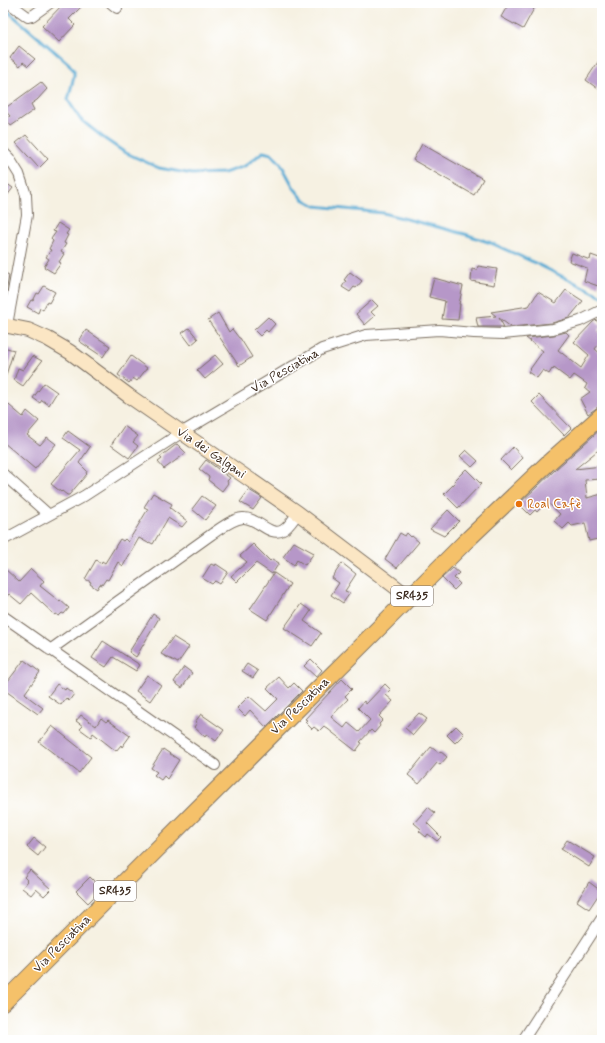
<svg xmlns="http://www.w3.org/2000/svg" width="605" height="1043" font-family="Mynerve,sans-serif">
<rect width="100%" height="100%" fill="#fff"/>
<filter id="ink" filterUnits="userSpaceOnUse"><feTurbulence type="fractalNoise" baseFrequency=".025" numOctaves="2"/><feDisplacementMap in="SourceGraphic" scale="8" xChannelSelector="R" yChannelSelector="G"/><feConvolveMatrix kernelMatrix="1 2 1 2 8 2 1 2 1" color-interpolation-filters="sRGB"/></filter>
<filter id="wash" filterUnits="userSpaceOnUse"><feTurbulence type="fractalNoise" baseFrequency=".012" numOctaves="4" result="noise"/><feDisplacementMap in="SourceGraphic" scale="16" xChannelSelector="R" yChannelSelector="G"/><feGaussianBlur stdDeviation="0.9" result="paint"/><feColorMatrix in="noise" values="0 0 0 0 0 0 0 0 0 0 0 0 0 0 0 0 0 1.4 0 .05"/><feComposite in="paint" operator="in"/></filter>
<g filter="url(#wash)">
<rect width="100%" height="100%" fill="#f6f1e2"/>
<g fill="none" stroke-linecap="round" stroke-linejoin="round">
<path stroke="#59abd4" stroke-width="3" d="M 3,7 L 69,64 L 74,71 L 74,76 L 68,100 L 80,119 L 105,139 L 124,152 L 159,168 L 192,174 L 224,173 L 245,166 L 263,152 L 272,154 L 281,164 L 294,188 L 303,199 L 316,206 L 383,213 L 465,234 L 491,243 L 533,262 L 602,296"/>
</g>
<g id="blocks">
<path fill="#b697c8" d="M 64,3 L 85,3 L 69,19 L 75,25 L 59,42 L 42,26 Z
M 509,3 L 537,3 L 523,29 L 501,17 Z
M 19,46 L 35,59 L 28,66 L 23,62 L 20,66 L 10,58 Z
M 602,56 L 602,92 L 586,80 Z
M 41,82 L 47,89 L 37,100 L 31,104 L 34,110 L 11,126 L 6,119 L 10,116 L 4,109 Z
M 26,135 L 48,159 L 39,168 L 16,143 Z
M 422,144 L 483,179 L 474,195 L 413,160 Z
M 3,181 L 13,188 L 3,201 Z
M 58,223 L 69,230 L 66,234 L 68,235 L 64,243 L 66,244 L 61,252 L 64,254 L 59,262 L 61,263 L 54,273 L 44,267 L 49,259 L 46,257 L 51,250 L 49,249 L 53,241 L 51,239 L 56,232 L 53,231 Z
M 572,253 L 590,260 L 591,255 L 602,259 L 602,274 L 598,286 L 584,281 L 587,268 L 569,261 Z
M 478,266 L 497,269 L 494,285 L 471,281 L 472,269 L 477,270 Z
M 350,272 L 362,281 L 356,288 L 354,287 L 350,292 L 342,287 L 346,281 L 344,280 Z
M 5,273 L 9,275 L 4,306 L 3,280 Z
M 434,278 L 463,286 L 459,304 L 460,304 L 458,320 L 442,319 L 445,301 L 429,297 Z
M 44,286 L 55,292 L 49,303 L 47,302 L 43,310 L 40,308 L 38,313 L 27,307 L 31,300 L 33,301 L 37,293 L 39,294 Z
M 566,290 L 583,301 L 569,318 L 552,323 L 511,327 L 499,318 L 504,327 L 478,327 L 476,318 L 496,316 L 491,312 L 529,306 L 538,292 L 556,303 Z
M 372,300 L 378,306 L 371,312 L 375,316 L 365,325 L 356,314 Z
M 218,313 L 229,332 L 232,329 L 239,338 L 240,338 L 252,357 L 239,366 L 208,320 Z
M 268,317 L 275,324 L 268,332 L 266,330 L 260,336 L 254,330 Z
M 596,320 L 601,326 L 598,330 L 602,336 L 602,340 L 595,349 L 602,355 L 602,404 L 588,414 L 580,399 L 590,392 L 585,388 L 587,384 L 574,375 L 570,380 L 554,368 L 553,370 L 552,369 L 549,374 L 543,370 L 537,378 L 528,372 L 543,351 L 526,338 L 554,335 L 566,332 L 569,335 L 558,350 L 581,368 L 589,355 L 574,342 L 593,322 Z
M 189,328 L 198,339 L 191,345 L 182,333 Z
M 86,330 L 110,346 L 103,357 L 79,341 Z
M 3,347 L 14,350 L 5,378 L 3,378 Z
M 215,355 L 223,364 L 205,379 L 197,370 Z
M 33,356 L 42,361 L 23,386 L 14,380 L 18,368 L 23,370 Z
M 131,356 L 147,368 L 137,381 L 133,378 L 129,383 L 118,375 Z
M 44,383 L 57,392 L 49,405 L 42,400 L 40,403 L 33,398 Z
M 539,395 L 571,428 L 564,435 L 532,402 Z
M 3,400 L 23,417 L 27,411 L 39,421 L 27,435 L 40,445 L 47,437 L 56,444 L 35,469 L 3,442 Z
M 124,426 L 138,436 L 133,442 L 138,446 L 129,458 L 111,445 Z
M 602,428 L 602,447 L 575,469 L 602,466 L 602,479 L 585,480 L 587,498 L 602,494 L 602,538 L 589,541 L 585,523 L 572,526 L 569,523 L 563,529 L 554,521 L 560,514 L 547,502 L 537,512 L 535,510 L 530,515 L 519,504 L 556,469 Z
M 68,431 L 90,447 L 79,463 L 87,471 L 86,473 L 87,474 L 69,495 L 67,495 L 62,491 L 61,492 L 51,484 L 80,450 L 63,438 Z
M 177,444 L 186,453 L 164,469 L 158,462 L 162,459 L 160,457 Z
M 513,447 L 523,458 L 511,470 L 501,460 Z
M 466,450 L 478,461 L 472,467 L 460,456 Z
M 206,460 L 230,478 L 227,481 L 228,483 L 222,491 L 208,480 L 209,477 L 199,469 Z
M 466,469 L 481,484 L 458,508 L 444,494 L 455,483 L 454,481 Z
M 249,490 L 262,498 L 253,510 L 240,502 Z
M 153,493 L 172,504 L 170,508 L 187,521 L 182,527 L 168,518 L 153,544 L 149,542 L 148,543 L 139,538 L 123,566 L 118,562 L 108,580 L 106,579 L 102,585 L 100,584 L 97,589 L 90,584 L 91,582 L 85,579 L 96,560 L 101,564 L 102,561 L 105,563 L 120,539 L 123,541 L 125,539 L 128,542 L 148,509 L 144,507 Z
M 202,496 L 216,506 L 205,520 L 192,509 Z
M 448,510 L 459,521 L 444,536 L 430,529 Z
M 400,533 L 405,536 L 407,533 L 411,537 L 412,536 L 419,542 L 397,568 L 385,559 Z
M 294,542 L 314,553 L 305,565 L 297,560 L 294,565 L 283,557 Z
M 253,544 L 270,561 L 272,559 L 279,563 L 272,574 L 256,563 L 237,582 L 231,576 L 247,562 L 240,556 Z
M 342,563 L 356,574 L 345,591 L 350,593 L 343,603 L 331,595 L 339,583 L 332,578 Z
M 211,564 L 215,566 L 216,564 L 228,572 L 220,584 L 215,581 L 212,584 L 202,578 Z
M 3,567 L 19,582 L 31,569 L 44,581 L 40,586 L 59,601 L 60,600 L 69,608 L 64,614 L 62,613 L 59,616 L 56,614 L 55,615 L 31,593 L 21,604 L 9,594 L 3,600 Z
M 453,568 L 459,573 L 454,578 L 460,584 L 454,590 L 442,578 Z
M 274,573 L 290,584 L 267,620 L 250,609 Z
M 301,604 L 311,611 L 304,621 L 321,633 L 312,646 L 284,628 Z
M 153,614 L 159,618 L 136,657 L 129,652 Z
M 173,637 L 189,647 L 178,663 L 161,654 Z
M 103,641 L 140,665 L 136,671 L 113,657 L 106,667 L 92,658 Z
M 311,659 L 322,670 L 316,677 L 304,666 Z
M 24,660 L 40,672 L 25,693 L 27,695 L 27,696 L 43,708 L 38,714 L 3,689 L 3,678 L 8,681 Z
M 247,664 L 258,671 L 253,678 L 242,671 Z
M 184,667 L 192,673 L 182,688 L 174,682 Z
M 147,675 L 161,685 L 150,701 L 136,691 Z
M 279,677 L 289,688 L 294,683 L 302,691 L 266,727 L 250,710 L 245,716 L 237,708 L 249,696 L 266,711 L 278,699 L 267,688 Z
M 342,679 L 352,689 L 345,696 L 348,699 L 331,717 L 344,728 L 348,723 L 359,732 L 370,720 L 358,708 L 364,701 L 366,704 L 385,684 L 391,690 L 386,695 L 393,701 L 379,716 L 383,720 L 379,724 L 380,726 L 374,733 L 371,730 L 360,742 L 362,743 L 356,751 L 324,726 L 319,731 L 314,727 L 312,729 L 305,722 L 307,720 L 305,719 Z
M 57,684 L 65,690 L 66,688 L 74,694 L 69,701 L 66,698 L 61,705 L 48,696 Z
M 419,713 L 427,719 L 413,735 L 405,728 Z
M 201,714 L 224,730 L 216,741 L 207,734 L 205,737 L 194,727 L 197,723 L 195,722 Z
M 81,715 L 96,726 L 101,718 L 106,722 L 108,720 L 130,736 L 122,747 L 121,745 L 116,751 L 93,733 L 91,737 L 80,729 L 83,726 L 76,721 Z
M 52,726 L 91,757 L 79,773 L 39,742 Z
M 456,726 L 464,734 L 455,743 L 447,735 Z
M 431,747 L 439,753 L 440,751 L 447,757 L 440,765 L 437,763 L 419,784 L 408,775 Z
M 163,749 L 179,760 L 167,779 L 164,776 L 161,780 L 154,775 L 157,772 L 151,768 Z
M 428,807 L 435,813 L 427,823 L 441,837 L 437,841 L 428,834 L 426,837 L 419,831 L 421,829 L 414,823 Z
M 34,838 L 45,847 L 38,856 L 27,847 Z
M 567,840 L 595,857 L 589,867 L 561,849 Z
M 30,870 L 51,889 L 44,896 L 36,889 L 31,895 L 22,888 L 28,881 L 24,877 Z
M 90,877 L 102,889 L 88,903 L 76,891 Z
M 589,882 L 601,891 L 589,909 L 577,901 Z"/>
</g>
</g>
<g filter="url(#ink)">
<use href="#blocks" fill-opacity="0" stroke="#7c7063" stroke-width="1"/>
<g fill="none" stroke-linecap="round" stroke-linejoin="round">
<defs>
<path id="street" d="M 9,3 L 28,17 L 32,16 L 50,3
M 111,3 L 117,8
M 3,152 L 9,158 L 19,174 L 26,195 L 27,215 L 7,325
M 3,474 L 49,515
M 3,540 L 84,496 L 181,433 L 322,349 L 366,335 L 439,330 L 474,333 L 503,334 L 553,329 L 580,321 L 602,310 L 602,312
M 3,616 L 215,765
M 50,650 L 212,534 C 221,528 232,519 243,518 C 257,517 270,538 283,530 C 289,527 294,518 298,513
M 523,1040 L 602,918"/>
<path id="secondary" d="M 3,325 L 28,330 L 48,339 L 70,352 L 129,396 L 298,513 L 410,598"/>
<path id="primary" d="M 3,1003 L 464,543 L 547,464 L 602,415"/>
</defs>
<use href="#street" stroke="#7c7063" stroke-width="12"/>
<use href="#secondary" stroke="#7c7063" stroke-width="16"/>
<use href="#primary" stroke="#7c7063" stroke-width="18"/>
<use href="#street" stroke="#fff" stroke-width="10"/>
<use href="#secondary" stroke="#fbe6c4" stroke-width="14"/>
<use href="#primary" stroke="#f5c16b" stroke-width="16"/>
</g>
</g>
<circle fill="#e8710a" stroke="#fff" stroke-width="1.5" cx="519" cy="504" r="4"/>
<g text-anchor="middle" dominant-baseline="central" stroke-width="3" stroke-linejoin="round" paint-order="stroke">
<g fill="#fff" stroke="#766a62" stroke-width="1">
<rect x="391" y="586" width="42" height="20" rx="3"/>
<rect x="94" y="881" width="42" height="20" rx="3"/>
</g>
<g font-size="12" font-weight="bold" fill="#3b2a1e">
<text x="412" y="596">SR435</text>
<text x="115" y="891">SR435</text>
</g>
<g font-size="13" fill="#3b2a1e" stroke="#fff">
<text transform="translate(285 371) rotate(-30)">Via Pesciatina</text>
<text transform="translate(211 453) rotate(34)">Via dei Galgani</text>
<text transform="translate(300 706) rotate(-44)">Via Pesciatina</text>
<text transform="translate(62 944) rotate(-45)">Via Pesciatina</text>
</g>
<g font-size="13" fill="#c56008" stroke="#fff" text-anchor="start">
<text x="527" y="504">Roal Cafè</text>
</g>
</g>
<rect width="605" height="1043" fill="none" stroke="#fff" stroke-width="16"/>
</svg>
